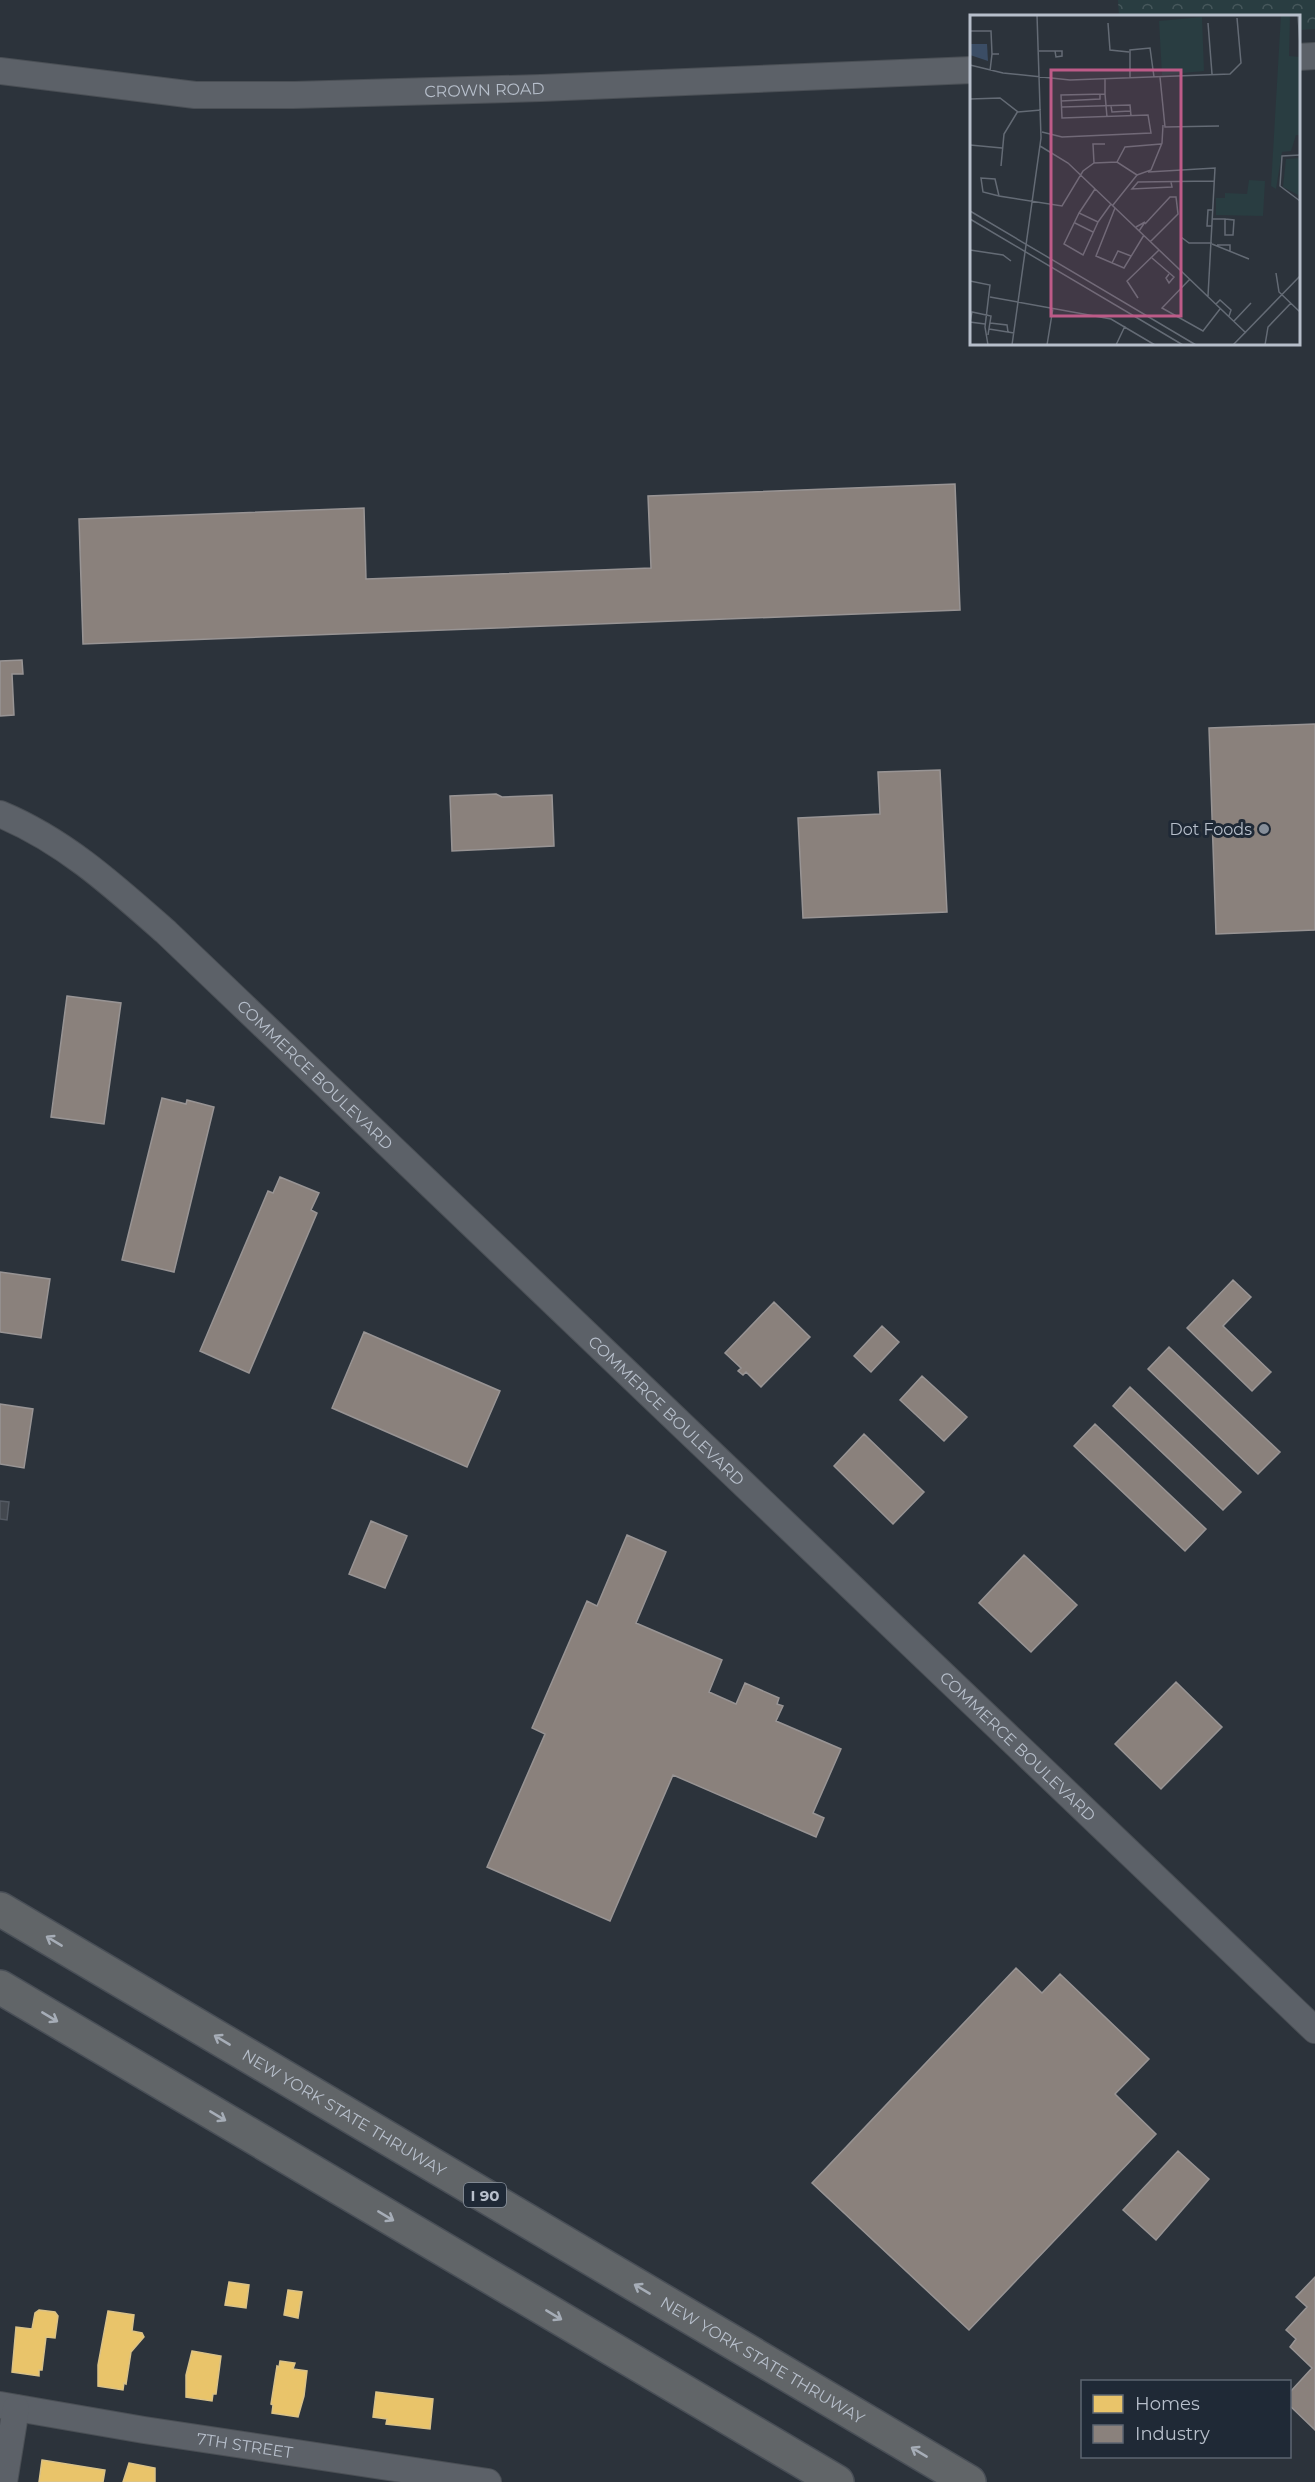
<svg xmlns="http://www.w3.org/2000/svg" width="1315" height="2482" font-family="Montserrat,sans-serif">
<defs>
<pattern id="forest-crowns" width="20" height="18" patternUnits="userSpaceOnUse" patternTransform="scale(1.5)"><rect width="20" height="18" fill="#293d41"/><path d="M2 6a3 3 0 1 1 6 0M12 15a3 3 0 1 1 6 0" fill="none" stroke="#46575b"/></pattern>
</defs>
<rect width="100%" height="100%" fill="#2c333b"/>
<path fill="url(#forest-crowns)" d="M 1118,0 L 1315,0 L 1315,29 L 1299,30 L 1298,16 L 1119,16 Z"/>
<path fill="#e9c46a" stroke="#dac287" stroke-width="1.5" d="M 229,2282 L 249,2285 L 246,2308 L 225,2305 Z
M 288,2290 L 302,2292 L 298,2318 L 284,2315 Z
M 39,2310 L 55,2312 L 58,2316 L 55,2338 L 46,2337 L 42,2370 L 39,2370 L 39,2376 L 12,2372 L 16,2327 L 32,2329 L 35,2313 Z
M 108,2311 L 134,2315 L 132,2331 L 142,2333 L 144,2337 L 131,2352 L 126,2384 L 124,2383 L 123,2390 L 98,2386 L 98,2365 Z
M 192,2351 L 221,2356 L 216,2394 L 213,2394 L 212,2401 L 186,2397 L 186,2375 Z
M 280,2361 L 295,2363 L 293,2369 L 307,2371 L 304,2396 L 298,2417 L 272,2413 L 273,2405 L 271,2404 L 277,2366 L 279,2367 Z
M 376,2392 L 433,2399 L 430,2429 L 386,2424 L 387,2419 L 373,2417 Z
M 42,2460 L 105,2470 L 103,2482 L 39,2482 Z
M 129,2463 L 155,2468 L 155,2482 L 123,2482 Z"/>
<path fill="#8a817c" stroke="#989494" stroke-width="1.5" d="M 955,484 L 960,610 L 83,644 L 79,519 L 364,508 L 366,579 L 651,568 L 648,496 Z
M 22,660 L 23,674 L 12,674 L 14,715 L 0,716 L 0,661 Z
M 1315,724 L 1315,930 L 1216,934 L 1209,728 Z
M 940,770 L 947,912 L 803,918 L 798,818 L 880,814 L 878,772 Z
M 496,794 L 502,797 L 552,795 L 554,846 L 452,851 L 450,796 Z
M 67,996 L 121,1003 L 104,1124 L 51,1117 Z
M 162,1098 L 186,1104 L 187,1100 L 214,1107 L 174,1272 L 122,1260 Z
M 280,1177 L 319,1193 L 311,1210 L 317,1213 L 249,1373 L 200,1351 L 268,1191 L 273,1193 Z
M 0,1272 L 50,1279 L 41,1338 L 0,1332 Z
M 1233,1280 L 1251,1297 L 1223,1326 L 1271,1372 L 1252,1391 L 1187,1328 Z
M 774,1302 L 810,1337 L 761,1387 L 746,1372 L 743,1375 L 738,1371 L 741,1368 L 725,1353 Z
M 882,1326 L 899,1342 L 871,1372 L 854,1356 Z
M 364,1332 L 500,1391 L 467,1467 L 332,1408 Z
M 1169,1347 L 1280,1452 L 1258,1474 L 1148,1369 Z
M 922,1376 L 967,1417 L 944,1441 L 900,1400 Z
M 1130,1387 L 1241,1492 L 1223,1510 L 1113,1406 Z
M 0,1404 L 33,1409 L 24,1468 L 0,1464 Z
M 1095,1424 L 1206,1529 L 1185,1551 L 1074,1446 Z
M 864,1434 L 924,1492 L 893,1524 L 834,1466 Z
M 371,1521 L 407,1536 L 385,1588 L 349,1574 Z
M 627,1535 L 666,1552 L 636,1623 L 722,1660 L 709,1692 L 736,1704 L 745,1683 L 779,1698 L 777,1704 L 783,1706 L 776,1721 L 841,1749 L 813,1813 L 824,1818 L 816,1837 L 673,1775 L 610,1921 L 487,1867 L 545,1734 L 532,1728 L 587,1601 L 597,1606 Z
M 1024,1555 L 1077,1605 L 1031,1652 L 979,1603 Z
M 1176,1682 L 1222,1727 L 1161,1789 L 1115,1744 Z
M 1016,1968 L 1042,1993 L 1060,1974 L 1149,2059 L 1115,2094 L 1156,2134 L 969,2330 L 812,2183 Z
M 1178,2151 L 1209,2179 L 1156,2240 L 1123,2210 Z
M 1315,2277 L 1315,2430 L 1290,2406 L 1290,2392 L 1312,2368 L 1290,2347 L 1296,2339 L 1286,2330 L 1307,2307 L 1296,2297 Z"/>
<path fill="#43484f" stroke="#545a63" stroke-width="1.5" d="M 0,1501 L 9,1502 L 7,1520 L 0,1519 Z"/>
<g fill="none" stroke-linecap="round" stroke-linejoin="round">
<defs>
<g id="minor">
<path d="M 1298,57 L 1315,56"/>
<path id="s1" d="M 0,71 L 195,95 L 294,95 L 541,88 L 972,70"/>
<path id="s2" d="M 0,814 C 65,841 115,887 167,933 L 1315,2030"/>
<path id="s3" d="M 0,2405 L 144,2430 L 488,2482"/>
<path d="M 4,2482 L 16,2408"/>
</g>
<g id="highway">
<path id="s4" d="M 0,1909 L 969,2482"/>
<path d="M 0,1987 L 837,2482"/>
</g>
</defs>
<use href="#minor" stroke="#4a4f55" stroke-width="28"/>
<use href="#highway" stroke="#494f57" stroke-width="36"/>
<use href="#minor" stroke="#5c6168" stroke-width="26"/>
<use href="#highway" stroke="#616568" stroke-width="33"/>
</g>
<defs><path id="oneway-shaft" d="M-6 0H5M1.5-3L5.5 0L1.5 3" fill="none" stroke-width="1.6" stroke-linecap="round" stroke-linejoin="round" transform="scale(1.5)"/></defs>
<g stroke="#a6adb7">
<use href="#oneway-shaft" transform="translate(54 1941) rotate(-149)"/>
<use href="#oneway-shaft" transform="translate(50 2017) rotate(31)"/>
<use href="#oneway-shaft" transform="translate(222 2040) rotate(-149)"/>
<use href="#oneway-shaft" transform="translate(218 2116) rotate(31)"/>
<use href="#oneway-shaft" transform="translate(386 2216) rotate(31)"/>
<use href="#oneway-shaft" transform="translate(642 2289) rotate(-149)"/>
<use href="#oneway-shaft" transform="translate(554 2315) rotate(31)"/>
<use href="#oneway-shaft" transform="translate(919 2452) rotate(-149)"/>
</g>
<circle fill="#868e99" stroke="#1f2936" stroke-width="2" cx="1264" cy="829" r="6"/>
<g text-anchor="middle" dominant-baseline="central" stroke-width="6" stroke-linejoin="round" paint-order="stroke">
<rect fill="#1f2936" stroke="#89929e" stroke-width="1.5" x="464" y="2183" width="42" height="24" rx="4.5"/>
<g font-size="15" font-weight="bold" fill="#b7bfcb">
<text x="485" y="2195">I 90</text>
</g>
<g font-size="16" fill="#b7bfcb" stroke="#1f2936">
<text stroke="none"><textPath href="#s1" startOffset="486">CROWN ROAD</textPath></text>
<text stroke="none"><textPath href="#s2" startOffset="411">COMMERCE BOULEVARD</textPath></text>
<text stroke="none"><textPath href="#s2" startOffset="897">COMMERCE BOULEVARD</textPath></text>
<text stroke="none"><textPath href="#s2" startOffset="1383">COMMERCE BOULEVARD</textPath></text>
<text stroke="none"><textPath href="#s4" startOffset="400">NEW YORK STATE THRUWAY</textPath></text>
<text stroke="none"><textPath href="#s4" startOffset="886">NEW YORK STATE THRUWAY</textPath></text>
<text stroke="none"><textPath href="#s3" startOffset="248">7TH STREET</textPath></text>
</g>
<g font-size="16" fill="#b7bfcb" stroke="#1f2936" text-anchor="end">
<text x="1252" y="829">Dot Foods</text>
</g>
</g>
<g transform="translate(970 15)">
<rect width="330" height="330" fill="#2c333b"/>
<path d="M 311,0 L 320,0 L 319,41 L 330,42 L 330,120 L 326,120 L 321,136 L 312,137 L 306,174 L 301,171 ZM 232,2 L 234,56 L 192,60 L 189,6 ZM 330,143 L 330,181 L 313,172 L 316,144 ZM 279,165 L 295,166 L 293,201 L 246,200 L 246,183 L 255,183 L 255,178 L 277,179 Z" fill="#293d41"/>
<path d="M 0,29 L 17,29 L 18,46 L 0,40 Z" fill="#3b4d65"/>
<path fill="none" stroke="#646b75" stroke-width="1.5" d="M 328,0 L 330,30M 138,8 L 140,35 L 159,37M 238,8 L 242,59M 0,16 L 21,16 L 22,39M 69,36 L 92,36 L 92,41 L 86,42 L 85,36M 0,50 L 33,58 L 100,65 L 260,59 L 271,48 L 267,3M 20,56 L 22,39 L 29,39M 190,62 L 195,112 L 249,111M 160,63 L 160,35 L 180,33 L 184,62M 135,79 L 137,102M 0,84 L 30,83 L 48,97 L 71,95M 91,86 L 130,84 L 130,79M 141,91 L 142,97 L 160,96M 92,92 L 160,90 L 161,101M 72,117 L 92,122 L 181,118 L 178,100 L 92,103 L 91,80 L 135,79 L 135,64M 0,130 L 32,133M 70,131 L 98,148 L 276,318M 330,140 L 312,141 L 310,171 L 330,186M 147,147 L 155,132 L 191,129M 124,148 L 123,129 L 135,129M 31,151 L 34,119 L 48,96M 178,157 L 245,153 L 238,281M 167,160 L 181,155 L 192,128 L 193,110M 201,167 L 202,172 L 162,174 L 168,167 L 244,166M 125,174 L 109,198 L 128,207 L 141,189M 29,181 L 13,177 L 11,163 L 25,164 L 29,181 L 92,191 L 113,156 L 124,148 L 147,147 L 167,160M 143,190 L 167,160M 145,193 L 126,241 L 154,253 L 174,220M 0,196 L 226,330M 109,198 L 94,229 L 113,240 L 128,207M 0,204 L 213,330M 243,204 L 255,204 L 255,220 L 263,220 L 264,205 L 255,204M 105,208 L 123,217M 175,209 L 200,182 L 206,182 L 208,199 L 180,227M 242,211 L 237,211 L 238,195 L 243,195M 166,212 L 175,207 L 169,216M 211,222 L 219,228 L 242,228M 242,229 L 279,244M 247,230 L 260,230 L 260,237M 0,235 L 33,240 L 41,246M 182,243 L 204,262 L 199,268 L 196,263 L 199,259M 142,248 L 148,236 L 161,241M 306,258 L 309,277 L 330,297M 220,264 L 192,293 L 233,316 L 250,294M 0,266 L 20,270 L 15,312 L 18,330M 20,282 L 141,304 L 185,330M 168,283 L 157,266 L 189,235M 246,289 L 250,285 L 261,295 L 259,301M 264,306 L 281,288M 20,308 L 37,310 L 38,317M 15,309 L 0,307 L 2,297 L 21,301 L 18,320M 19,314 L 44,318M 42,330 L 71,123 L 67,0M 77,330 L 83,293M 146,330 L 155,311M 263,330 L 330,261M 295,330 L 298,312 L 321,288"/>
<path fill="#be5b88" fill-opacity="0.15" stroke="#be5b88" stroke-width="3" d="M 81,55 L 211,55 L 211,301 L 81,301 Z"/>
<rect width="330" height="330" fill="none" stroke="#b7bfcb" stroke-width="3"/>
</g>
<rect x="1081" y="2380" width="210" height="78" fill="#1f2936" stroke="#5c6572" stroke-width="1.5"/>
<rect x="1093" y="2395" width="30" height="18" fill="#e9c46a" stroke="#5c6572" stroke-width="1.5"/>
<text x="1135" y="2410" font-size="18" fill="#b7bfcb">Homes</text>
<rect x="1093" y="2425" width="30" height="18" fill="#8a817c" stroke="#5c6572" stroke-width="1.5"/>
<text x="1135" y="2440" font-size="18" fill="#b7bfcb">Industry</text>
</svg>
